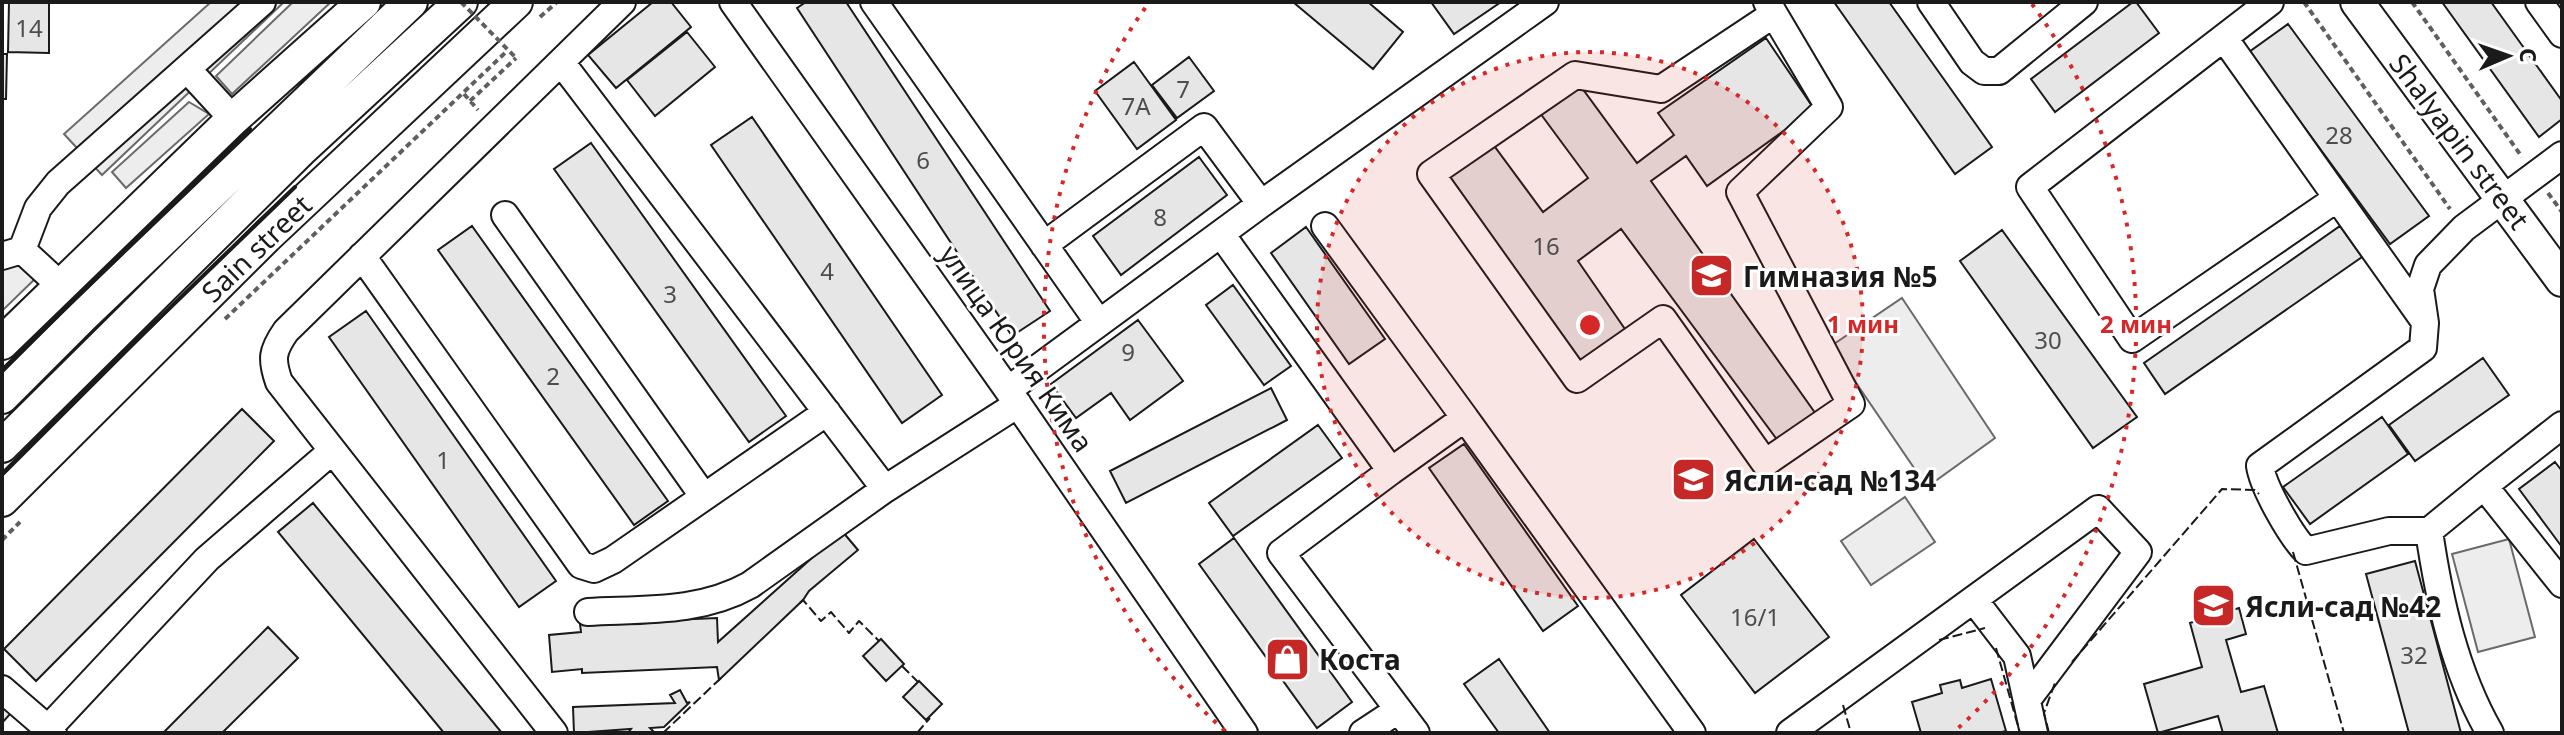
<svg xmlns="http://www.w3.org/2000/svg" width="2564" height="735" font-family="'Noto Sans',sans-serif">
<rect width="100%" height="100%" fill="#fff"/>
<path fill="#ededed" stroke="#6a6a6a" stroke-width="2" d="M 211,2 L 284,2 L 102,175 L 64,134 Z
M 293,2 L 331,2 L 232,94 L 216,76 Z
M 189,102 L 209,114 L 126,188 L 112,172 Z
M 21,257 L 41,273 L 2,311 L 2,268 Z
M 1902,298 L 1995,438 L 1927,487 L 1831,346 Z
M 1905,497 L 1935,542 L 1871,585 L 1841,541 Z
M 2509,539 L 2535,637 L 2478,652 L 2452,554 Z"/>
<path fill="#e6e6e6" stroke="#1a1a1a" stroke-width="2" d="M 9,2 L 49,2 L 49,53 L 8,52 Z
M 653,2 L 671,2 L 691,27 L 616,88 L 588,55 Z
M 806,2 L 846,2 L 1050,311 L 1012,336 L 797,8 Z
M 1293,2 L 1368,2 L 1403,32 L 1373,69 Z
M 1431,2 L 1501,2 L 1454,34 Z
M 1834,2 L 1889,2 L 1992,147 L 1955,174 Z
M 2133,2 L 2136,2 L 2159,33 L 2055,112 L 2031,79 Z
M 2442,2 L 2491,2 L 2562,101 L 2562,119 L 2539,137 Z
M 2288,24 L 2429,216 L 2390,244 L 2249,52 Z
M 687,32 L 715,67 L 655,116 L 627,80 Z
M 1766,38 L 1814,109 L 1707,186 L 1686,156 L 1651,181 L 1818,417 L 1781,445 L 1621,229 L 1578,261 L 1627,332 L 1577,367 L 1445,178 L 1492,143 L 1543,212 L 1588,178 L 1540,113 L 1579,84 L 1637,163 L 1674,135 L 1658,113 Z
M 2,54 L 7,54 L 6,99 L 2,99 Z
M 1189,57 L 1214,91 L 1177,118 L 1152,85 Z
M 1134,62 L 1176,120 L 1137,149 L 1095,91 Z
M 752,117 L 942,395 L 902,423 L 711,145 Z
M 591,143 L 786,416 L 749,442 L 554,169 Z
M 1199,157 L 1227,195 L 1121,275 L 1093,236 Z
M 472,226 L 668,501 L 634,525 L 438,250 Z
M 2340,226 L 2362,257 L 2165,394 L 2144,363 Z
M 1306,227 L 1385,339 L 1349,364 L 1271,253 Z
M 2002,230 L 2137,417 L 2093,448 L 1960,261 Z
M 1233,285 L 1291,366 L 1264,385 L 1206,305 Z
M 366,311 L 556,581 L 519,607 L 329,337 Z
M 1138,320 L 1183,381 L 1130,420 L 1111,393 L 1076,418 L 1051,384 Z
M 2483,358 L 2509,395 L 2415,461 L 2389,425 Z
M 1271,388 L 1287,420 L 1126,503 L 1110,471 Z
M 242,409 L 274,441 L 36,681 L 4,649 Z
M 2382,417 L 2408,454 L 2310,524 L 2283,487 Z
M 1318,425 L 1342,458 L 1233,536 L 1209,503 Z
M 1464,444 L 1578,606 L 1543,631 L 1429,468 Z
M 2555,462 L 2562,471 L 2562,547 L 2519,489 Z
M 313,503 L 502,733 L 444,733 L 278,532 Z
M 842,531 L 858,550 L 809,591 L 803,600 L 719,680 L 717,667 L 582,673 L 582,669 L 552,672 L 549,635 L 581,632 L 580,624 L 717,618 L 718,642 Z
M 1234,538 L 1352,702 L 1317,728 L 1199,564 Z
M 1754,539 L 1829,637 L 1755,693 L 1681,595 Z
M 2415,561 L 2461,733 L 2409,733 L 2366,574 Z
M 2239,608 L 2246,634 L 2226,640 L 2241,692 L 2264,686 L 2278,733 L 2223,733 L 2218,716 L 2158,733 L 2144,684 L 2202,667 L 2190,623 Z
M 268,627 L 298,658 L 222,733 L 163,733 Z
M 881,639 L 904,664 L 886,681 L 863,656 Z
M 1499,659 L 1550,733 L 1499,733 L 1464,684 Z
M 1991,679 L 2006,731 L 1998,733 L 1921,733 L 1912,702 L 1942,693 L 1940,685 L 1960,680 L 1962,688 Z
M 919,681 L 942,704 L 926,720 L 903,697 Z
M 680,690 L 687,703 L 690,702 L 664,727 L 650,728 L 655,733 L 628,733 L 631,729 L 574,733 L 573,707 L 675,703 L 670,695 Z
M 2,704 L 11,713 L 2,723 Z"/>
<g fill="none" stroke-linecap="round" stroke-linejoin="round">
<defs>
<path id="minor" d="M 733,2 L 1008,390 L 1244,733
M 874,2 L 1099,323
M 1767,2 L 1774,14 L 1829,107 L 1740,192 L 1851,404 L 1765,463 L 1663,319 L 1577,379 L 1431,174 L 1575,75 L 1661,89 L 1774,14
M 1931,2 L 1972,62 L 1984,71 L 1999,71 L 2084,2
M 2270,2 L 2030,187 L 2132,339 L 2336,199
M 2539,2 L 2562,34
M 2224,38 L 2423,319
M 561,62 L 885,489
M 187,69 L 233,119
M 505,215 L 704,497
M 1325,226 L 1465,418
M 1221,234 L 1391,471 L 1465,418 L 1692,733
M 1044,245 L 1204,127 L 1261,204
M 22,250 L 60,285
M 2,256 L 22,250 L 38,208 L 58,183 L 262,2
M 362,256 L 581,565 L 594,569 L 613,560 L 827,412
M 1008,390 L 1261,204 L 1545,2
M 2562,425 L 2484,486 L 2562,584
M 1391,471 L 1281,553 L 1416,733
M 2484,486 L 2429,531 L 2389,531 L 2306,551 C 2291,536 2263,487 2260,466 L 2423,348 L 2425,323 L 2420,289 L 2428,265 L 2464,228 L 2562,155
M 2429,531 C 2439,600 2455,672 2490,733
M 1974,600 L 2017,656 L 2034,733
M 588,612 C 644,609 700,613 750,585 L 885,489 L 1018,404
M 2,689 L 53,733
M 44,733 L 207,559 L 332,451
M 554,733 L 279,382 C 271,359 272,351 286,331 L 622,2
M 1363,733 L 1398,710
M 1790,733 L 2098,509 L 2138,552 L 2027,700"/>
<path id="major" d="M 2357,2 L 2562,280
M 2,343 L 233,119 L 364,2
M 2,397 L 83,316 L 411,2
M 2,446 L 303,148 L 461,2
M 2,500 L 266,237 L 516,2"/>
</defs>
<use href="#minor" stroke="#1a1a1a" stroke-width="30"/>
<use href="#major" stroke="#1a1a1a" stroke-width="36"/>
<path stroke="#5f5f5f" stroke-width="4" stroke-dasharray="6 4" stroke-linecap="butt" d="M 2304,2 L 2450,209
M 2412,2 L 2522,157
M 540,17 L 557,2
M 464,94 L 478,110
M 470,101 L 516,58
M 2548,193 L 2562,212
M 225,319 L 506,52
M 2,540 L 20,522"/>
<use href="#minor" stroke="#fff" stroke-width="26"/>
<use href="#major" stroke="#fff" stroke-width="32"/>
<path stroke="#5f5f5f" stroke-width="4" stroke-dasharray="6 4" stroke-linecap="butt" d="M 461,2 L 516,58"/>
<path stroke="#1a1a1a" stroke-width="2" stroke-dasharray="10 4" stroke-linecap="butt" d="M 2293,552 L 2344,733
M 800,603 L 803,600 L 821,621 L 831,612 L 849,633 L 859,621 L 879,641
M 1939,640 L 1985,628
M 1996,648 L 2020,733
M 2072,662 L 2222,489 L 2255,490 L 2259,494
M 902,666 L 918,682
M 1843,705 L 1851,733
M 663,733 L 722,677
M 917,733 L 930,718
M 2049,733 L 2044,713 L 2056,680"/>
<path stroke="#1a1a1a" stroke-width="4" d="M 2,370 L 250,129
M 2,474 L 116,360 L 295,187"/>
</g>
<circle cx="1590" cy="325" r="273" fill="#d62828" fill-opacity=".12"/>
<g fill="none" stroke="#d62828" stroke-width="4" stroke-dasharray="4 8">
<circle cx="1590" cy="325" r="273"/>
<path d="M1225 731A546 546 0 0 1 1148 4M2032 4A546 546 0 0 1 1955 731"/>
</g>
<defs>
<symbol id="school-square" viewBox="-11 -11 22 22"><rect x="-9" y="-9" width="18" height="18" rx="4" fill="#c62828" stroke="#fff"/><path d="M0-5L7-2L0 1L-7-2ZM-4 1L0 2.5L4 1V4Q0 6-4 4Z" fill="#fff"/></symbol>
<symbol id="shop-square" viewBox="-11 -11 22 22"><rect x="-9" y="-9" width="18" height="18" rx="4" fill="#c62828" stroke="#fff"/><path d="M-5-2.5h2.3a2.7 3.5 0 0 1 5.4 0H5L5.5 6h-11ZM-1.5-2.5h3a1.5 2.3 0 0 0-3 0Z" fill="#fff"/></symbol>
</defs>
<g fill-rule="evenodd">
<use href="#school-square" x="1686" y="250" width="51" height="51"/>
<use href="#school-square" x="1668" y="454" width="51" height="51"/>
<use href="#school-square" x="2188" y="580" width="51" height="51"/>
<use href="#shop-square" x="1262" y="634" width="51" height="51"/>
</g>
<g text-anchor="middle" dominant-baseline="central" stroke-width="6" stroke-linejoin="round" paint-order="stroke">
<g font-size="24" fill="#4d4d4d">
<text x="29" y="27">14</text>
<text x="1183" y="88">7</text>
<text x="1136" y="105">7А</text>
<text x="2339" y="134">28</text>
<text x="923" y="159">6</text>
<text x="1160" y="216">8</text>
<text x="1546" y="245">16</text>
<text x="827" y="270">4</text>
<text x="670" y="293">3</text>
<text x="2048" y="339">30</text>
<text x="1128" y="351">9</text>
<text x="553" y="375">2</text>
<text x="443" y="459">1</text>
<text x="1755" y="616">16/1</text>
<text x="2414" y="654">32</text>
</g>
<g font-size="28" fill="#1a1a1a" stroke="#fff">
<text transform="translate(2460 141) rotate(53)">Shalyapin street</text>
<text transform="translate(256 248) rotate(-44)">Sain street</text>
<text transform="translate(1017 348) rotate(55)">улица Юрия Кима</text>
</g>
<g font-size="28" font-weight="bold" fill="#1a1a1a" stroke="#fff" text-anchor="start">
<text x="1743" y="276">Гимназия №5</text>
<text x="1724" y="480">Ясли-сад №134</text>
<text x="2245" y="606">Ясли-сад №42</text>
<text x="1319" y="659">Коста</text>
</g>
</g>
<circle cx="1590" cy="325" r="12" fill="#d62828" stroke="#fff" stroke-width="4"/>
<g font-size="24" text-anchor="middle" font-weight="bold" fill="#d62828" stroke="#fff" stroke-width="6" stroke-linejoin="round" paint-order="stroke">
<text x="1863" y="333">1 мин</text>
<text x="2136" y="333">2 мин</text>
</g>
<rect width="2564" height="735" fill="none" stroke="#1a1a1a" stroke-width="8"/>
<g transform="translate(2508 56) rotate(88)" stroke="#ffffff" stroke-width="6" paint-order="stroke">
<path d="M0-6L14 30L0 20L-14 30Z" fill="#1a1a1a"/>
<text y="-12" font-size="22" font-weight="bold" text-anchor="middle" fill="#1a1a1a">С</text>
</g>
</svg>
